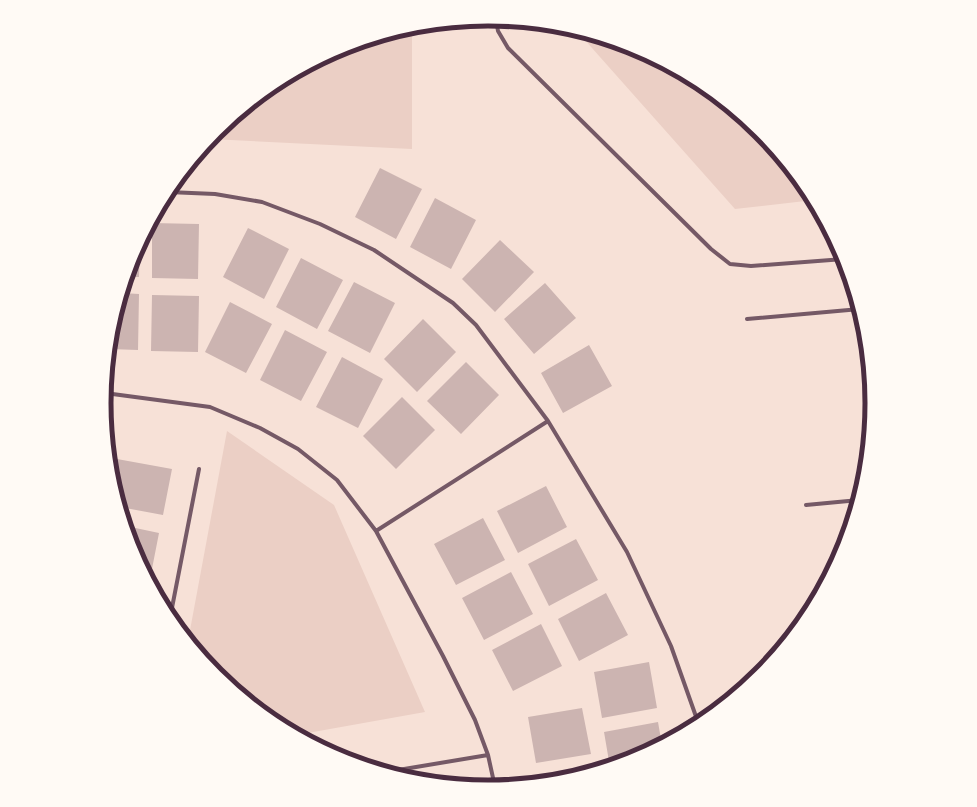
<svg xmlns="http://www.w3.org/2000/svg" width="977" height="807" font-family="'Titillium Web',sans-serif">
<rect width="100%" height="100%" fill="#f7e1d7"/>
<path fill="#ebcfc5" d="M 412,27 L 412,149 L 210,139 L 217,131 L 275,84 L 342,48 Z
M 576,30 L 636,48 L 702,84 L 761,132 L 808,190 L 814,200 L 735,209 Z
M 227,431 L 334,505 L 425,712 L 302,734 C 279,732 235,693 217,676 C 206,666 197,652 188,641 Z"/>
<path fill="#ccb4b1" d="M 380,168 L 422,189 L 396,239 L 355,217 Z
M 435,198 L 476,220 L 451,269 L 410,247 Z
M 152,223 L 199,224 L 198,279 L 152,278 Z
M 248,228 L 289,249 L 264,299 L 223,277 Z
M 500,240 L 534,272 L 495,312 L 462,279 Z
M 140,244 L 139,277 L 127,277 L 133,256 Z
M 301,258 L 343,280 L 317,329 L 276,307 Z
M 354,282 L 395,303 L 370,353 L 328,331 Z
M 545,283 L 576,318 L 534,354 L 504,319 Z
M 122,293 L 139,294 L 138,350 L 109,349 L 111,328 Z
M 152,295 L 199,296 L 198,352 L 151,351 Z
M 230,302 L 272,324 L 246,373 L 205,352 Z
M 423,319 L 456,352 L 417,392 L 384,359 Z
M 285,330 L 327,352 L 301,401 L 260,380 Z
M 589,345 L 612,386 L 563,413 L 541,373 Z
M 342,357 L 383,379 L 358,428 L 316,407 Z
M 466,362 L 499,395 L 461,434 L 427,401 Z
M 402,397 L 435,430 L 396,469 L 363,436 Z
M 117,459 L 172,469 L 163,515 L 120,507 L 113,483 Z
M 546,486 L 567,527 L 518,553 L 497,511 Z
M 483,518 L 505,560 L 456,585 L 434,544 Z
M 126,526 L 159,533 L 150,579 L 133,550 Z
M 576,539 L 598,580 L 549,606 L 528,564 Z
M 511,572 L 533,614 L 484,640 L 462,598 Z
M 606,593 L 628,635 L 579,661 L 558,619 Z
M 541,624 L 562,666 L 513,691 L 492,650 Z
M 649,662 L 657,708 L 602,718 L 594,672 Z
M 582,708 L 591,754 L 536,763 L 528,717 Z
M 658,722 L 662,745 L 635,759 L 610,767 L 604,732 Z
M 595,770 L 563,781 L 544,783 L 543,779 Z"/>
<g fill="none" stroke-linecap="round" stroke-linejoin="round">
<path stroke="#755966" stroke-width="4" d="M 496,20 L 498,31 L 508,48 L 711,249 L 730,264 L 751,266 L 844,259
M 168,192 L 215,194 L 262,202 L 320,224 L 374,250 L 453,303 L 476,325 L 548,421 L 627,552 L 671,646 L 699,725
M 747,319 L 860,309
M 105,393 L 210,407 L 260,428 L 298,449 L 337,480 L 376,531 L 443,656 L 475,720 L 488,755 L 495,787
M 806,505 L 859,500
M 376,531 L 548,421
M 170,618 L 199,469
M 386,772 L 488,755"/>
</g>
<path d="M0 0H977V807H0ZM111 403a377 377 0 1 1 754 0a377 377 0 1 1-754 0Z" fill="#fffaf5" fill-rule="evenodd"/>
<path fill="none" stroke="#4a2c40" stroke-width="5" d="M111 403a377 377 0 1 1 754 0a377 377 0 1 1-754 0Z"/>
</svg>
